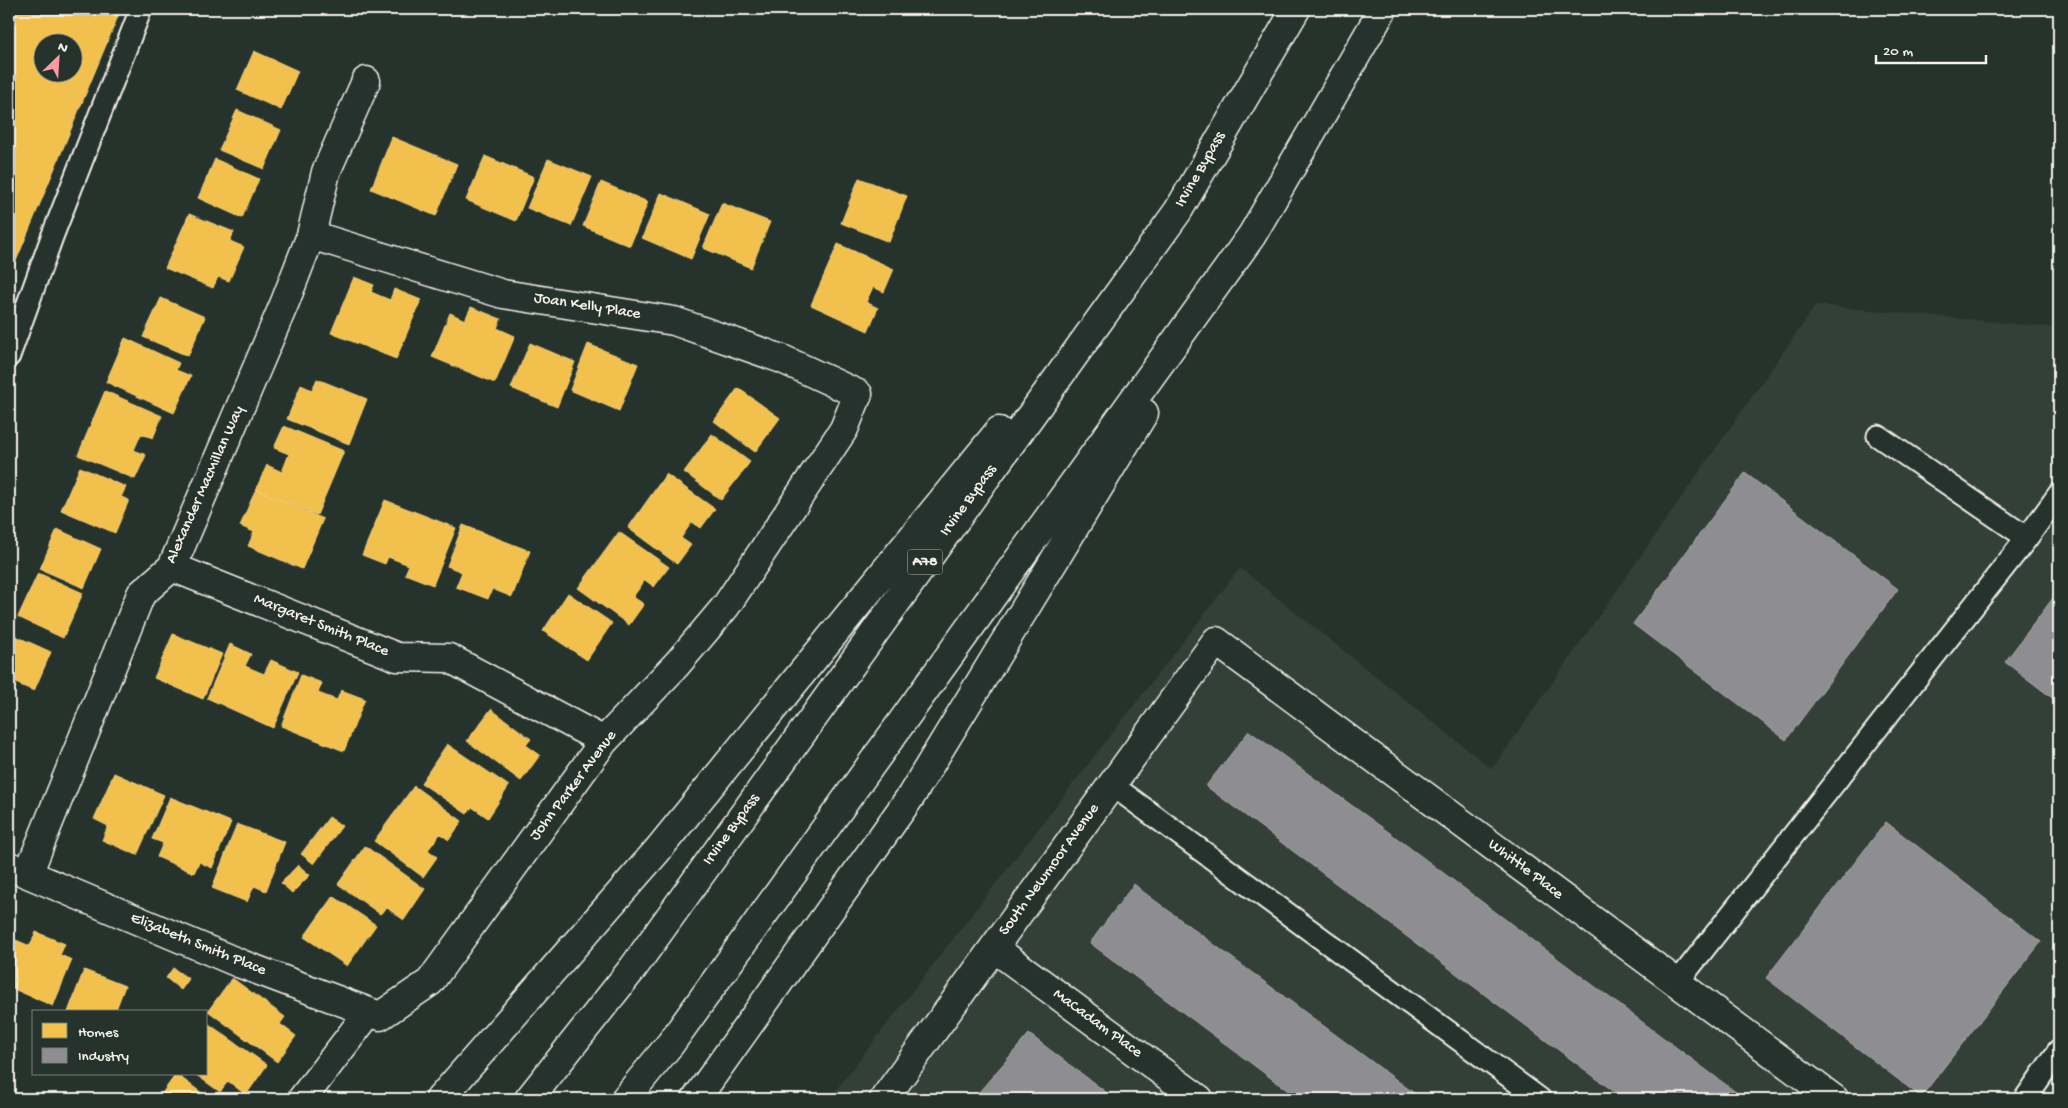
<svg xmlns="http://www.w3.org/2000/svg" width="2068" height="1108" font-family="'Gochi Hand',sans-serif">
<rect width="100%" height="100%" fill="#26332d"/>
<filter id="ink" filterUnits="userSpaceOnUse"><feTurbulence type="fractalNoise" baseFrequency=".02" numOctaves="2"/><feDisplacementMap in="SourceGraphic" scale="10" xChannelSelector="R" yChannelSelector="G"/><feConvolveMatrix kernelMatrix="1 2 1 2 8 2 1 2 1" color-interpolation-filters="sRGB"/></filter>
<g filter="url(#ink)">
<path fill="#333f39" d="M 1816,305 L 2059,328 L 2059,1099 L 829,1099 L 1240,568 L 1492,769 Z"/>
<path fill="#f2c14e" stroke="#f3cf7c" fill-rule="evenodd" d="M 9,9 L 121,9 L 9,278 ZM 42,42 L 72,42 L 72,72 L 42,72 Z
M 254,51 L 298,71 L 281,110 L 237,90 Z
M 237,110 L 281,130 L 264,169 L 219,150 Z
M 392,137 L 457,164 L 436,216 L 371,189 Z
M 485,156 L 534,177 L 516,221 L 466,200 Z
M 215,159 L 259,179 L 242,218 L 198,198 Z
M 548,159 L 592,177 L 571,226 L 527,208 Z
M 859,178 L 907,196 L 889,242 L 841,223 Z
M 601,182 L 648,202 L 630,246 L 583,226 Z
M 661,193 L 710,214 L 691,259 L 642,238 Z
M 722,203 L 770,222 L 751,268 L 703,248 Z
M 189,214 L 234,232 L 230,241 L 244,247 L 229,281 L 218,277 L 213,288 L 165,268 Z
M 838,244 L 894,269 L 884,292 L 873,287 L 866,302 L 878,308 L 868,331 L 811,305 Z
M 354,277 L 374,285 L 371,292 L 390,300 L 394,289 L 421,300 L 396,359 L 331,333 Z
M 161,298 L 205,317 L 188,356 L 143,337 Z
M 471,307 L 501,319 L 497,328 L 515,336 L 495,383 L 432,357 L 450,313 L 465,320 Z
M 125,338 L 179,363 L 176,370 L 191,376 L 174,413 L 106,382 Z
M 530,343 L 575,362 L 557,407 L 511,388 Z
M 588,344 L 638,364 L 619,411 L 570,390 Z
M 317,379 L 367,399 L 349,444 L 287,419 L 301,385 L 312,390 Z
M 738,388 L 780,418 L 755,452 L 714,421 Z
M 105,391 L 162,416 L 153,438 L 141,434 L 134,450 L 146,455 L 135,479 L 78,455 Z
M 284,426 L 344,451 L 317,515 L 256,489 L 267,465 L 282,472 L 289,454 L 274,448 Z
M 712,434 L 750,462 L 721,500 L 684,472 Z
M 80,467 L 126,487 L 121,497 L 129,500 L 115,533 L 61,510 Z
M 666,474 L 715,509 L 701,528 L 692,522 L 681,538 L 691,545 L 677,564 L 628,528 Z
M 256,489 L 323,519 L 302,569 L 248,546 L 254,532 L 240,526 Z
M 385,500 L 456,528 L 433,585 L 405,574 L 409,565 L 388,557 L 385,564 L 362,555 Z
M 463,525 L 530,551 L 512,597 L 492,589 L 488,599 L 456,587 L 462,572 L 447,566 Z
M 57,529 L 101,549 L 84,588 L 40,569 Z
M 619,532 L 669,567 L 654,587 L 645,580 L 633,597 L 644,604 L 629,625 L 578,588 Z
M 38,573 L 83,593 L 63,638 L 18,617 Z
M 568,593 L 612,623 L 587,660 L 543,631 Z
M 9,633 L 51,652 L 34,691 L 9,680 Z
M 173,634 L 222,654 L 203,699 L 154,678 Z
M 230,644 L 251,654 L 245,666 L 264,674 L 271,660 L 298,672 L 273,728 L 207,698 Z
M 301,675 L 322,683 L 318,693 L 337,700 L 341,690 L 365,699 L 344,751 L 281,726 Z
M 491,709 L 531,739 L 526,745 L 540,755 L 521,781 L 467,741 Z
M 447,744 L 509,786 L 488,818 L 472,807 L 467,814 L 421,783 Z
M 114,773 L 164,795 L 137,855 L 102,840 L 108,826 L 94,819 Z
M 414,786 L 462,821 L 449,840 L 440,834 L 428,850 L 437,857 L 423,877 L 374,841 Z
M 170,797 L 231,822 L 212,868 L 199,862 L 194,873 L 157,857 L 163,843 L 152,839 Z
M 329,817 L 342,826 L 314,864 L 301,854 Z
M 237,824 L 285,842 L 266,891 L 254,886 L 247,902 L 212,888 Z
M 365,846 L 425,889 L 404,920 L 387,908 L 380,914 L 338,884 Z
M 298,865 L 310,875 L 292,893 L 281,883 Z
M 333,896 L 376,925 L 347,966 L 304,937 Z
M 36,932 L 65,944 L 60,955 L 72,960 L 53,1006 L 9,987 L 9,944 L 11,938 L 30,946 Z
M 173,968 L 189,979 L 181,990 L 166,978 Z
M 84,970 L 125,986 L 115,1012 L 68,1012 Z
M 232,978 L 285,1017 L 280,1024 L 296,1036 L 277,1062 L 208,1011 Z
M 206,1022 L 267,1065 L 246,1095 L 228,1081 L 220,1092 L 195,1074 L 206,1074 Z
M 176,1074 L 210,1099 L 158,1099 Z"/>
<path fill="#8d8d92" stroke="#acabac" d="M 1745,473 L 1898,589 L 1786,740 L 1633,624 Z
M 2059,590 L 2059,703 L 2005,662 Z
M 1249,731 L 1394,836 L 1745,1099 L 1624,1099 L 1206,786 Z
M 1886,822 L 2041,942 L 1921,1097 L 1766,978 Z
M 1134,884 L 1146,894 L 1422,1099 L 1299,1099 L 1090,943 Z
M 1029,1034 L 1115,1099 L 973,1099 Z"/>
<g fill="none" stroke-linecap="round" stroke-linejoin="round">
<defs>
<path id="service" d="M 9,356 L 52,237 L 141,9
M 2027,538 L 2059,494
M 1112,785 L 1540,1099
M 1677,983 L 2027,538 L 1878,436
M 2025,1099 L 2059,1050"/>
<path id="minor" d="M 172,567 L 397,657 L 449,658 L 604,741
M 9,866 L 28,874 L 141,594 L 172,567 L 285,302 L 311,235 L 326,172 L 366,81
M 28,874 L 241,964 L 380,1016 L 430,982 L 604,741 L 677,664 L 726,606 L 844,429 L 858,394 L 782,359 L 674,321 L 503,294 L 311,235
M 994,948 L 1199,1099
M 302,1099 L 369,1012
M 884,1099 L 1216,641 L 1834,1099"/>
<path id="trunk" d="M 440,1099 L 657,851 L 999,431
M 529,1099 L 633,968 L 1178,211 L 1296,9
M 625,1099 L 671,1043 L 1252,235 L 1383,9
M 696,1099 L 911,796 L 1144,413"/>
</defs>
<use href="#service" stroke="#f4f1e8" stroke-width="25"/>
<use href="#minor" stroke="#f4f1e8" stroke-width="31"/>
<use href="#trunk" stroke="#f4f1e8" stroke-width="31"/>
<use href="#service" stroke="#26332d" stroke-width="21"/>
<use href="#minor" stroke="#26332d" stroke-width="28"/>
<use href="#trunk" stroke="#26332d" stroke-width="28"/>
</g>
</g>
<g text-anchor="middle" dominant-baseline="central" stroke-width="5" stroke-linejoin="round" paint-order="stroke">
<rect fill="#26332d" stroke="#b6b8b0" stroke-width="1" x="907.5" y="549.5" width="35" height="25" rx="4"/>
<g font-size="15" font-weight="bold" fill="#f4f1e8">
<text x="925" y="562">A78</text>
</g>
<g font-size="16" fill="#f4f1e8" stroke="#26332d">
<text transform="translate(1201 170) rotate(-60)">Irvine Bypass</text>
<text transform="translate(587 307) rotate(9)">Joan Kelly Place</text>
<text transform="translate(206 485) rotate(-66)">Alexander MacMillan Way</text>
<text transform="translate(969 501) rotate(-54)">Irvine Bypass</text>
<text transform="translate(321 626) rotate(22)">Margaret Smith Place</text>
<text transform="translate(574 786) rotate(-53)">John Parker Avenue</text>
<text transform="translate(732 830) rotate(-54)">Irvine Bypass</text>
<text transform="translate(1050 870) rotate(-54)">South Newmoor Avenue</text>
<text transform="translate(1525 870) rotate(37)">Whittle Place</text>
<text transform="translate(198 945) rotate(22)">Elizabeth Smith Place</text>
<text transform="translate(1097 1024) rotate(36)">MaCadam Place</text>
</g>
</g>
<rect width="2068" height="1108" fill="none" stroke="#26332d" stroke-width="30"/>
<rect x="15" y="15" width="2038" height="1078" fill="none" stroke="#f4f1e8" stroke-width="2" filter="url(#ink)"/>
<rect x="32" y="1010" width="175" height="65" fill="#26332d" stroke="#787f78"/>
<rect x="42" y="1023" width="25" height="15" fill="#f2c14e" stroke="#787f78"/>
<text x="78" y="1036" font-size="15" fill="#f4f1e8">Homes</text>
<rect x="42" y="1048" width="25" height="15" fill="#8d8d92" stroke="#787f78"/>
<text x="78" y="1060" font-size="15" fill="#f4f1e8">Industry</text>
<g transform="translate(58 58) rotate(25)"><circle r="24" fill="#26332d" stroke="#787f78"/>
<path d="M0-4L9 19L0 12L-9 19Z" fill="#ff9aa2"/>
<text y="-8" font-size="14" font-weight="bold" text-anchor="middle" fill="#f4f1e8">N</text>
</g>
<path d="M1876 55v8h110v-8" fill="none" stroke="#f4f1e8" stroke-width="2.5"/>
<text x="1883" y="55" font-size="15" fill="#f4f1e8" stroke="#26332d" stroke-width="4" paint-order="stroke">20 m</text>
</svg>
